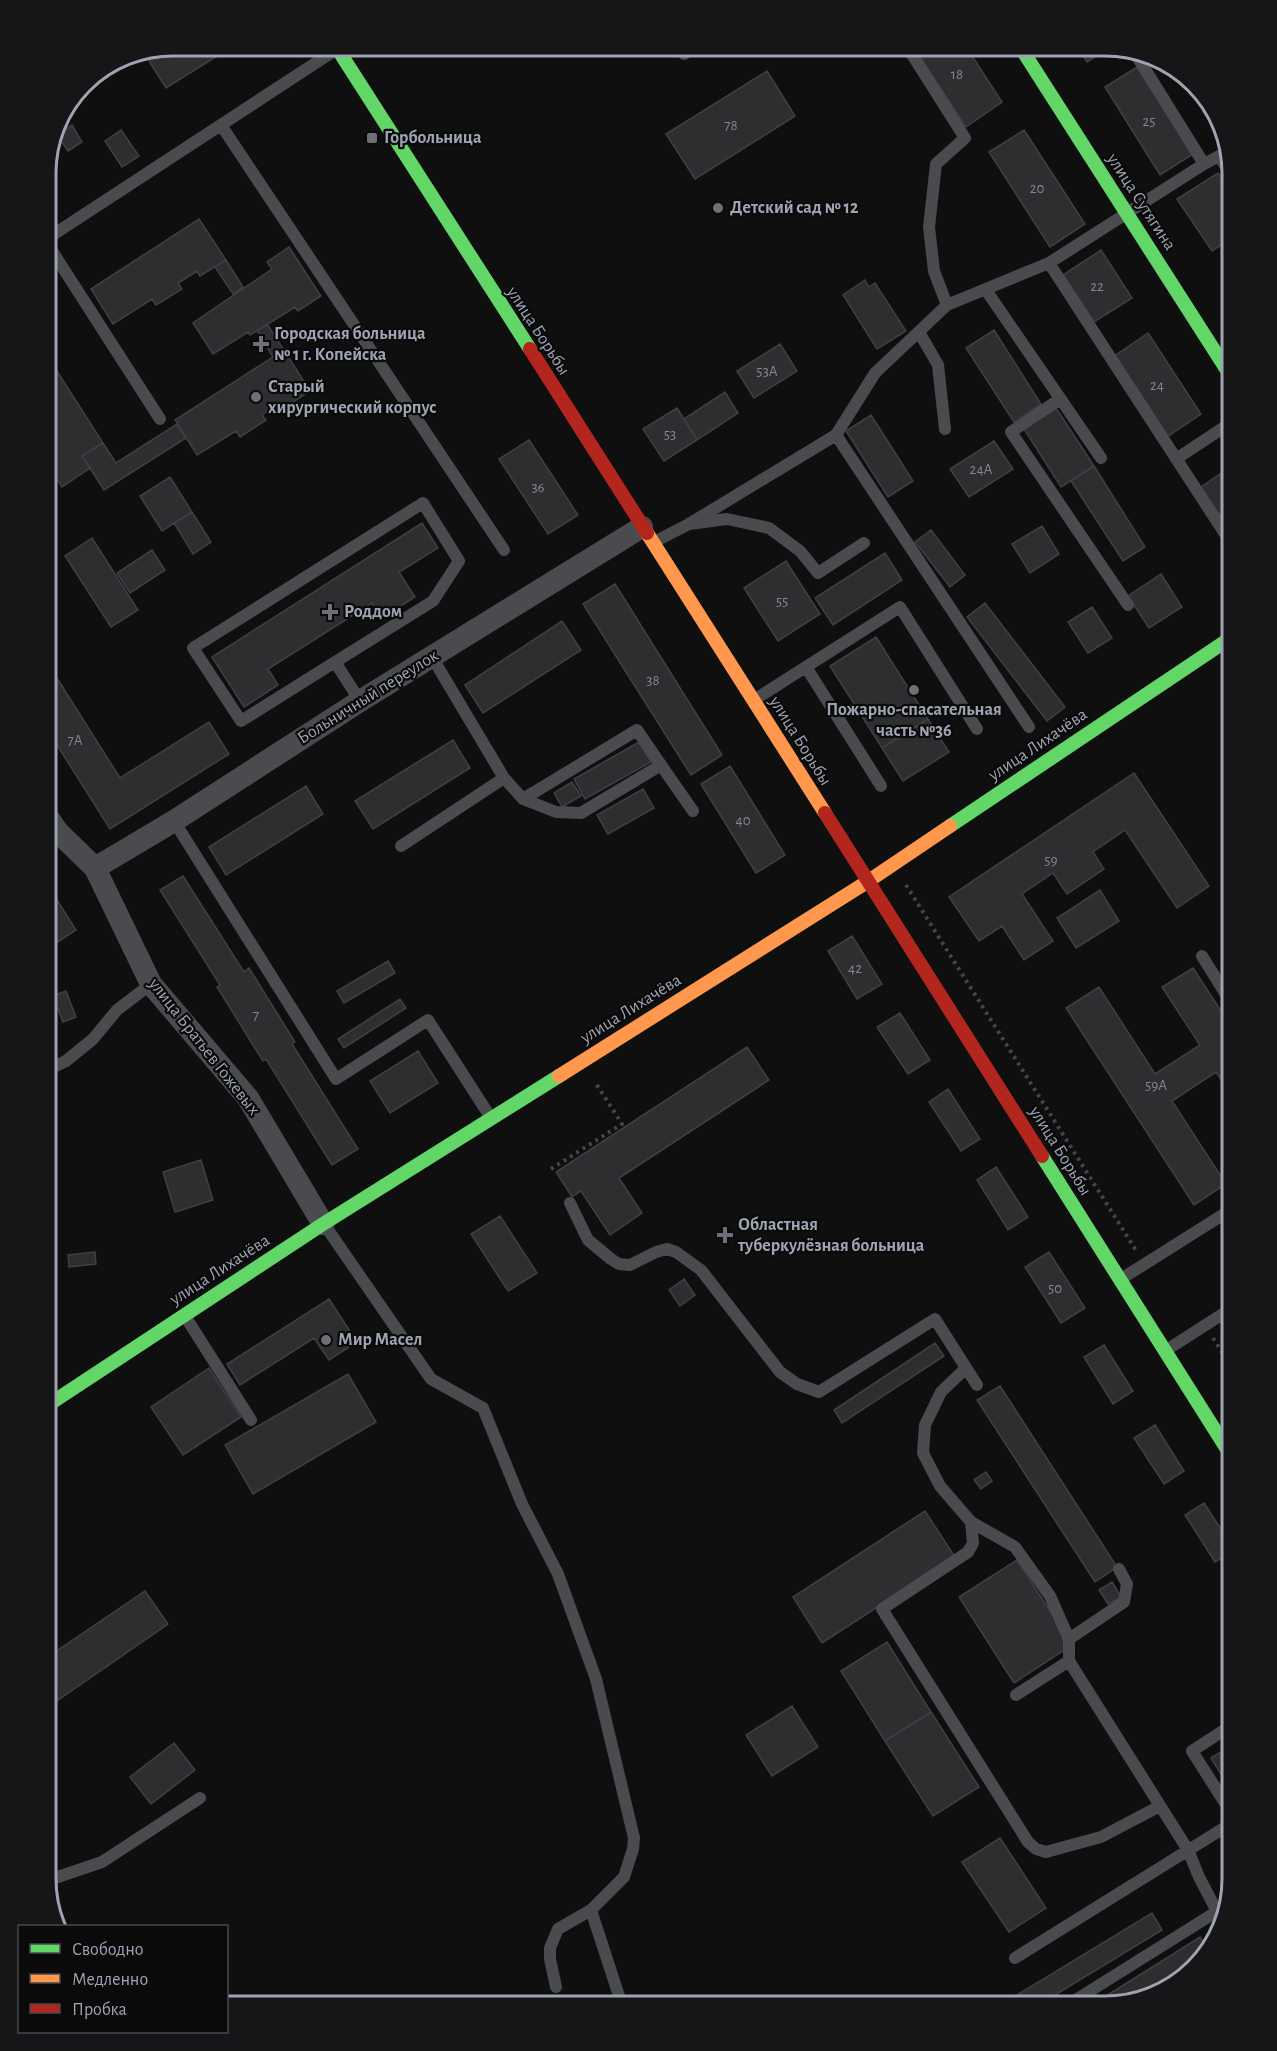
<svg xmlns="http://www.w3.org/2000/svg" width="1277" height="2051" font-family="'Alegreya Sans',sans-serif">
<rect width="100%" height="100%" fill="#0f0f10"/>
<path fill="#2e2e30" stroke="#3e4044" stroke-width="1.5" d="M 176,45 L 235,45 L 166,88 L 149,61 Z
M 912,45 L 965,45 L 1002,102 L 966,127 Z
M 1077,45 L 1114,45 L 1087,62 Z
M 1137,67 L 1193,154 L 1160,175 L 1105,87 Z
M 767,71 L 795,116 L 695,179 L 666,134 Z
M 72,125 L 82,142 L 68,151 L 57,135 Z
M 121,130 L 139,156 L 122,167 L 105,141 Z
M 1024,130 L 1085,224 L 1050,247 L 989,152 Z
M 1218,173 L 1232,193 L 1232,238 L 1212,251 L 1177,199 Z
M 199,219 L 226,260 L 200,276 L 197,271 L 178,283 L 182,289 L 156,305 L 152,299 L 113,324 L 91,289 Z
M 289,247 L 321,296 L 298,311 L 295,307 L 250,335 L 248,332 L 213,354 L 193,323 L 272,269 L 267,262 Z
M 1101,250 L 1132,298 L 1094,322 L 1063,275 Z
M 226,260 L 243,287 L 233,294 L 215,267 Z
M 865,280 L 869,287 L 875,283 L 906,331 L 877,349 L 843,295 Z
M 267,324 L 284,350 L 273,357 L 257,331 Z
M 994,330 L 1041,404 L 1014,422 L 966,348 Z
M 1148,333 L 1201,414 L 1167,437 L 1113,357 Z
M 780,344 L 797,371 L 754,398 L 737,371 Z
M 284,350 L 310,391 L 284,408 L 280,403 L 262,415 L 266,420 L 240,437 L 236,431 L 197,455 L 175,420 Z
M 45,353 L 47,356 L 50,354 L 56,363 L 53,365 L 103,443 L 82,456 L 90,468 L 62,487 L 45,461 Z
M 725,392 L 738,413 L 697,440 L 684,419 Z
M 677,408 L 697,440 L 664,461 L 643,429 Z
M 1056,408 L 1094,466 L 1061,487 L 1024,429 Z
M 871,415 L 913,481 L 888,497 L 846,431 Z
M 177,424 L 186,438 L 104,490 L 82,456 L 103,443 L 116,463 Z
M 529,440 L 578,515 L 548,534 L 499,459 Z
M 994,441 L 1013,469 L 969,497 L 950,469 Z
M 1094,466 L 1145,547 L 1123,561 L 1071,481 Z
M 1232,466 L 1232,534 L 1201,487 Z
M 170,477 L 192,512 L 162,531 L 140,496 Z
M 192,512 L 211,542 L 193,554 L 174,523 Z
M 422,523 L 438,548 L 399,572 L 415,597 L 382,618 L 372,603 L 268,669 L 278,685 L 244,707 L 212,657 Z
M 1042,526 L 1059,554 L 1030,573 L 1012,544 Z
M 931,530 L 965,575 L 950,587 L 915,542 Z
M 92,538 L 138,610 L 111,627 L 65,556 Z
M 152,550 L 165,570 L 130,593 L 117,573 Z
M 885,553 L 902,580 L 833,625 L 815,598 Z
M 786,561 L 820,614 L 778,641 L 744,588 Z
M 1161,574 L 1182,607 L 1149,628 L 1128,596 Z
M 615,584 L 722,755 L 691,775 L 583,604 Z
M 985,603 L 1065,707 L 1047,721 L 967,617 Z
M 1092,607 L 1112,638 L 1088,653 L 1068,622 Z
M 562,621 L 581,650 L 483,713 L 465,685 Z
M 876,637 L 928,719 L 882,748 L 830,666 Z
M 45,659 L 120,778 L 209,722 L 229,754 L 110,829 L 45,726 Z
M 928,719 L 949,752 L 903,781 L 882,748 Z
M 453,740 L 470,768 L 373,829 L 355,801 Z
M 639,742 L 651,762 L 585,799 L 574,779 Z
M 730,766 L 785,855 L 756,873 L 701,784 Z
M 1134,773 L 1209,886 L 1177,908 L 1125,830 L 1093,852 L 1104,869 L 1067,894 L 1053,873 L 1022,894 L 1053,941 L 1024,960 L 1002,926 L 979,941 L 949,897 Z
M 572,782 L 581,796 L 562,807 L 554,793 Z
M 306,786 L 323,814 L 226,875 L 209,847 Z
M 643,789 L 654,808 L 608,834 L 597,815 Z
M 183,876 L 244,972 L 249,968 L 295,1042 L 292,1044 L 358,1149 L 332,1165 L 266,1059 L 263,1061 L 217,987 L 220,985 L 160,890 Z
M 45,881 L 76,930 L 53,945 L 45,933 Z
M 1100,890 L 1119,921 L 1076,948 L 1057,918 Z
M 852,936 L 882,984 L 857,999 L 828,951 Z
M 388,961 L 395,973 L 344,1003 L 337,991 Z
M 1193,968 L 1232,1028 L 1232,1096 L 1216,1072 L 1172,1101 L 1226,1184 L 1194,1205 L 1066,1008 L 1099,987 L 1155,1074 L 1200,1045 L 1162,987 Z
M 66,991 L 76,1017 L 63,1022 L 53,996 Z
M 400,999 L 406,1008 L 344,1048 L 338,1039 Z
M 900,1013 L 930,1060 L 908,1074 L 877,1027 Z
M 747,1047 L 769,1080 L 619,1178 L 642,1213 L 610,1235 L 581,1191 L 572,1197 L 556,1172 Z
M 418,1051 L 438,1083 L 390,1113 L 370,1081 Z
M 948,1089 L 980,1139 L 961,1151 L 929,1102 Z
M 201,1160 L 213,1200 L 175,1212 L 163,1172 Z
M 996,1167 L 1028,1217 L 1008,1230 L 977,1180 Z
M 500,1216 L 537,1273 L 508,1291 L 471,1234 Z
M 95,1252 L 96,1264 L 69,1267 L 68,1255 Z
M 1049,1252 L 1085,1308 L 1061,1323 L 1025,1267 Z
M 684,1279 L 695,1295 L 680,1306 L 669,1290 Z
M 329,1299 L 357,1342 L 329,1360 L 314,1338 L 240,1385 L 227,1364 Z
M 935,1343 L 944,1356 L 842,1423 L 834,1410 Z
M 1104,1345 L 1133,1391 L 1113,1404 L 1084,1357 Z
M 209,1368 L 241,1417 L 183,1455 L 151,1407 Z
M 348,1374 L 376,1422 L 253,1494 L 225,1445 Z
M 1000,1386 L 1117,1567 L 1095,1582 L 977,1400 Z
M 1155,1425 L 1184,1471 L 1164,1484 L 1134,1438 Z
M 986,1472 L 992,1481 L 981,1489 L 974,1480 Z
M 1204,1503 L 1232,1546 L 1232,1552 L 1215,1562 L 1185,1515 Z
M 925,1511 L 955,1557 L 822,1643 L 793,1597 Z
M 1017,1560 L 1072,1645 L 1014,1683 L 959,1597 Z
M 1112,1582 L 1121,1597 L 1108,1604 L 1099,1590 Z
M 145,1591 L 168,1624 L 45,1709 L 45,1659 Z
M 887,1642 L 931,1712 L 885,1741 L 841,1671 Z
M 792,1706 L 818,1747 L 772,1776 L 746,1735 Z
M 931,1712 L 979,1787 L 933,1816 L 885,1741 Z
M 174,1743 L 195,1770 L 151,1804 L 130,1777 Z
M 1232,1745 L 1232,1792 L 1211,1758 Z
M 1000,1838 L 1046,1908 L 1009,1932 L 962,1862 Z
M 1152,1913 L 1162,1930 L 1037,2006 L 999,2006 Z
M 1200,1937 L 1208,1949 L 1161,1993 L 1105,2006 L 1090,2006 Z"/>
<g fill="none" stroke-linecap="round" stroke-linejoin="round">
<path stroke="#45464a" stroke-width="4" stroke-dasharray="3 4.5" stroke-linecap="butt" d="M 906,885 L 1137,1252
M 551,1169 L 622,1124 L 595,1082
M 1213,1338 L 1232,1368"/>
<path stroke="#4a4b4f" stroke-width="12" d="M 678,45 L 684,54 L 699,45
M 906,45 L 965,138 L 936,164 L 929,227 L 934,271 L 947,305
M 1135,53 L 1204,164 L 1219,156 L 1232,176
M 221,125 L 504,550
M 45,240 L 337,49
M 45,240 L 160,419
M 1049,263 L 1231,543
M 986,290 L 1101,458
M 919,332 L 938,365 L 945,429
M 1060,399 L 1011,432 L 1128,605
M 836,435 L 1029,727
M 1176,459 L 1232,422
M 689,524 L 836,435 L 875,373 L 947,305 L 1049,263 L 1204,164
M 45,531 L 49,529 L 45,524
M 654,542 L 689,524 L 727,519 L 769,528 L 800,551 L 818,573 L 864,543
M 432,657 L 504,778 L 523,799 L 556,812 L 581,813 L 661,765 L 637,730 L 523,799
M 335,662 L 241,721 L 193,648 L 423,503 L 459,561 L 433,601 L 335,662 L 360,701
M 806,667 L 881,786
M 754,700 L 900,607 L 977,729
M 661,765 L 693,811
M 174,821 L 336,1079 L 428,1020 L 491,1118
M 45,841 L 58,832
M 401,846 L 504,778
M 1202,956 L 1232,1004
M 45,1071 L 66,1061 L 93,1039 L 117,1010 L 151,984
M 570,1203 L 588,1240 L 611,1259 L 619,1264 L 630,1265 L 656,1252 L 667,1249 L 676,1252 L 701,1270 L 780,1372 L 797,1384 L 819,1392 L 935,1319 L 977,1385
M 324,1224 L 431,1379 L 483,1408 L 522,1504 L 558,1574 L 596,1679 L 634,1838 L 633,1849 L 624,1877 L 591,1910 L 558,1929 L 550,1948 L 550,1959 L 556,1987
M 1121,1279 L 1232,1209
M 185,1316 L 251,1420
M 1165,1351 L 1232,1308
M 966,1368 L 941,1392 L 925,1425 L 923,1453 L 940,1486 L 971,1522 L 973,1543 L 968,1552 L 882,1609 L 1028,1842 L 1036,1849 L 1046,1852 L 1101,1837 L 1160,1806
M 971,1522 L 1015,1547 L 1050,1596 L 1069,1639 L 1069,1661 L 1188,1850 L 1199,1877 L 1221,1919
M 1069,1639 L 1124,1602 L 1127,1584 L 1119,1569
M 1016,1695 L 1069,1661
M 1232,1814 L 1192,1751 L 1232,1725
M 46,1881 L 102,1862 L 200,1798
M 591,1910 L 619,1996
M 1015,1958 L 1232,1823
M 1066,2006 L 1216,1912"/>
<path stroke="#4a4b4f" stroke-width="22" d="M 45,813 L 58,832 L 95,868 L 151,984 L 248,1098 L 323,1224
M 95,868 L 174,821 L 360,701 L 642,527"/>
<path stroke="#63d668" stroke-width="14" d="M 335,45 L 530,349
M 1019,45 L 1232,378
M 950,826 L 1232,637
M 1042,1156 L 1232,1457
M 45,1407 L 323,1224 L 559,1076"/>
<path stroke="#ff974d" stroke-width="14" d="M 647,533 L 825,813
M 559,1076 L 867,882 L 950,826"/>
<path stroke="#b3261e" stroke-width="14" d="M 530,349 L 647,533
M 825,813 L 1042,1156"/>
</g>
<g fill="#6d7079" stroke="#0a0a0b" stroke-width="2">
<rect x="366" y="132" width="12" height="12" rx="3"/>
<circle cx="718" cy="208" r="6"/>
<path d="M258 335h6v6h6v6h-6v6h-6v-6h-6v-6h6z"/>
<circle cx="256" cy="397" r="6"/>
<path d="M327 603h6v6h6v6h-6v6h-6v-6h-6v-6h6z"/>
<circle cx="914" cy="690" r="6"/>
<path d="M722 1226h6v6h6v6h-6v6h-6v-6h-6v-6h6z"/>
<circle cx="326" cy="1340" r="6"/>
</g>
<g text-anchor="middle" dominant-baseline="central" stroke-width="4.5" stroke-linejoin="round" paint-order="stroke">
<g font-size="15" fill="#838692">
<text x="957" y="74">18</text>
<text x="1149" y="121">25</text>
<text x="731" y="125">78</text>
<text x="1037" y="188">20</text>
<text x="1097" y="286">22</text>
<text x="767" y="371">53А</text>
<text x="1157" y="385">24</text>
<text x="670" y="434">53</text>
<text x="981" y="469">24А</text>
<text x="538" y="487">36</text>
<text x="782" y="601">55</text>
<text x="653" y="680">38</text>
<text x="75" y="740">7А</text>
<text x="743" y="820">40</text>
<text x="1051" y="860">59</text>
<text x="855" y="968">42</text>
<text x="256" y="1015">7</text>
<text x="1156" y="1085">59А</text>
<text x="1055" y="1288">50</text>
</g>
<g font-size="18" font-weight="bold" fill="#9fa4b2" stroke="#0a0a0b" text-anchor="start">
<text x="384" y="138">Горбольница</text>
<text x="730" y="208">Детский сад № 12</text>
<text x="274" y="334">Городская больница<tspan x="274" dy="21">№ 1 г. Копейска</tspan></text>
<text x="268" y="387">Старый<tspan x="268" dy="21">хирургический корпус</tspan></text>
<text x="344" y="612">Роддом</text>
<text x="914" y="710" text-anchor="middle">Пожарно-спасательная<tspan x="914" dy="21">часть №36</tspan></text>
<text x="738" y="1225">Областная<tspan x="738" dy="21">туберкулёзная больница</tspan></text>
<text x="338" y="1340">Мир Масел</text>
</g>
<g font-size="18" fill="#9fa4b2" stroke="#0a0a0b">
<text transform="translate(1141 202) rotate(57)">улица Сутягина</text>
<text transform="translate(538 331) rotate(57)">улица Борьбы</text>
<text transform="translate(368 697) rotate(-32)">Больничный переулок</text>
<text transform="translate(800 741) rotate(58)">улица Борьбы</text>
<text transform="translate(1038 745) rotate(-34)">улица Лихачёва</text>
<text transform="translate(631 1009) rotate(-32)">улица Лихачёва</text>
<text transform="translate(204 1047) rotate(52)">улица Братьев Гожевых</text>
<text transform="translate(1060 1151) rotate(58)">улица Борьбы</text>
<text transform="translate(220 1270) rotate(-33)">улица Лихачёва</text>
</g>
</g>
<path d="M0 0H1277V2051H0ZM173 56H1105A117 117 0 0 1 1222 173V1879A117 117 0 0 1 1105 1996H173A117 117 0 0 1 56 1879V173A117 117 0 0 1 173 56Z" fill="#161618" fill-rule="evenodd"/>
<path fill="none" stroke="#9fa4b2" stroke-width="3" d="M173 56H1105A117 117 0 0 1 1222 173V1879A117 117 0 0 1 1105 1996H173A117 117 0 0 1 56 1879V173A117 117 0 0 1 173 56Z"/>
<rect x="18" y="1925" width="210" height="108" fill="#0a0a0b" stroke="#46484e" stroke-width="1.5"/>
<rect x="30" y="1944" width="30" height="9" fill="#63d668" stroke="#46484e" stroke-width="1.5"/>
<text x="72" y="1955" font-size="18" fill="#9fa4b2">Свободно</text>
<rect x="30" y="1974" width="30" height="9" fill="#ff974d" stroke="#46484e" stroke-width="1.5"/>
<text x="72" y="1985" font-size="18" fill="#9fa4b2">Медленно</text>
<rect x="30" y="2004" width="30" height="9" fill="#b3261e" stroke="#46484e" stroke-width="1.5"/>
<text x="72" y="2015" font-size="18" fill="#9fa4b2">Пробка</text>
</svg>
